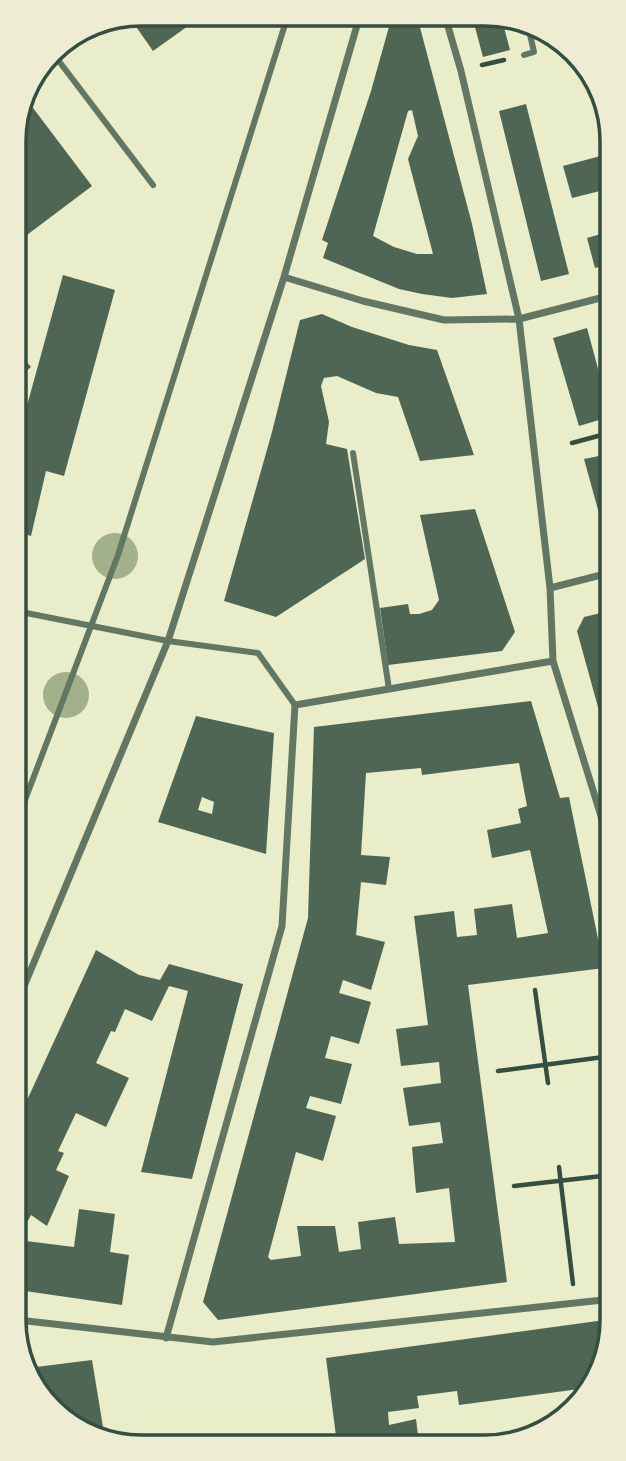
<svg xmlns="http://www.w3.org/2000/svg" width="626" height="1461" font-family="'Titillium Web',sans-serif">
<rect width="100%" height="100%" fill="#e9edc9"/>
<path fill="#a3b18a" d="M92 556a23 23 0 1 1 46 0a23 23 0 1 1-46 0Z
M43 695a23 23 0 1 1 46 0a23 23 0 1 1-46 0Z"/>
<path fill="#4f6655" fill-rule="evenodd" d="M 141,14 L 180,14 L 188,26 L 153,51 L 130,18 Z
M 392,16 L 417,16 L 472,224 L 487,294 L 452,298 L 422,294 L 399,289 L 323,258 L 328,243 L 322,240 L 371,91 ZM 412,110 L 418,136 L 408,159 L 433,254 L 417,254 L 394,247 L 373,236 L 408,111 Z
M 472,16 L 501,16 L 510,50 L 483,57 Z
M 24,96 L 92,186 L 15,244 L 14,132 Z
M 526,104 L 569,274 L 541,281 L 499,111 Z
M 608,154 L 608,189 L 572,198 L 563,166 Z
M 608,232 L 608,264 L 595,268 L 587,238 Z
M 63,275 L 115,290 L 64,476 L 46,471 L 31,536 L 16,531 L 15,431 L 20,431 Z
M 322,314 L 352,327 L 409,345 L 437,350 L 474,455 L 420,461 L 398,397 L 376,393 L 337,376 L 324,378 L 321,386 L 329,422 L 326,444 L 347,449 L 365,559 L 276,617 L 224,601 L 272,432 L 300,320 Z
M 587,328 L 609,409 L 609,417 L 579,426 L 553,338 Z
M 15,348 L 31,367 L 15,381 Z
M 609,454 L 609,546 L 608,546 L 584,459 Z
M 475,509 L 515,632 L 502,651 L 388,665 L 380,608 L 408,604 L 410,614 L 419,614 L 432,610 L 439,600 L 420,515 Z
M 609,611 L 610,747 L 609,747 L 577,631 L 584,617 Z
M 531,701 L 560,798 L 569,797 L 604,968 L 468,985 L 507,1282 L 218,1320 L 203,1302 L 308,918 L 314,727 ZM 519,763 L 527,806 L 518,809 L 521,823 L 487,830 L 492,858 L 530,850 L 548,933 L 517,938 L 512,904 L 474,909 L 477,935 L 457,937 L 454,911 L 414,916 L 428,1025 L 396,1029 L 401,1066 L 439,1062 L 441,1083 L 403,1088 L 409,1126 L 440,1122 L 443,1143 L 412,1147 L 416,1193 L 449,1188 L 455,1242 L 399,1244 L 395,1217 L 358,1222 L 361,1249 L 339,1252 L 335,1226 L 297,1226 L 301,1256 L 271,1260 L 268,1257 L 296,1152 L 323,1161 L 336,1116 L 306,1108 L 310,1096 L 341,1104 L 352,1064 L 325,1058 L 331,1036 L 359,1044 L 371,1002 L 339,993 L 343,980 L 371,990 L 385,942 L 356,935 L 361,882 L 386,885 L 390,857 L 361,855 L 366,773 L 421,768 L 422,775 Z
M 196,716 L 274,733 L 266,854 L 158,822 ZM 202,797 L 214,802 L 212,814 L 198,810 Z
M 96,950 L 139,975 L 160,980 L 169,964 L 243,984 L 192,1179 L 141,1172 L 188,991 L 169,986 L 152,1021 L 125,1009 L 115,1032 L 111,1031 L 96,1063 L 129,1078 L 106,1127 L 76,1113 L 58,1151 L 64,1153 L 56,1170 L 69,1176 L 47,1226 L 31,1215 L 18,1240 L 17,1122 Z
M 79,1209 L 115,1214 L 110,1252 L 129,1255 L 122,1305 L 18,1290 L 18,1240 L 74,1247 Z
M 612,1319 L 612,1329 L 587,1388 L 459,1405 L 457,1391 L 417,1396 L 419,1408 L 388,1412 L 389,1425 L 416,1419 L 419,1443 L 337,1444 L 326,1358 Z
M 92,1360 L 105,1439 L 57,1415 L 28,1368 Z"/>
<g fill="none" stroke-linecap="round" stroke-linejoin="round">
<path stroke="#344e41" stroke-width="4.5" d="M 482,65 L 504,60
M 572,443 L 609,433
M 535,990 L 548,1083
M 498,1071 L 611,1056
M 559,1167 L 573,1284
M 514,1186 L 611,1175"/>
<path stroke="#617663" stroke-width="6" d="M 52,52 L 153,185
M 524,55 L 534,52 L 528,26
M 353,453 L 389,689
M 16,611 L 168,641 L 258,653 L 295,705
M 17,821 L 118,555 L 288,15"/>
<path stroke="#617663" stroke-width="7" d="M 445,16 L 461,71 L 519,319 L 550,588 L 553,661 L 601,816 L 610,871
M 284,277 L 363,301 L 444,320 L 519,319 L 608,296
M 550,588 L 609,573
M 17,1003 L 168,641 L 284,277 L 360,15
M 18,1320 L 213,1342 L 612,1299
M 166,1338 L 282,926 L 295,705 L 553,661"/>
</g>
<path d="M0 0H626V1461H0ZM141 26H485A115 115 0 0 1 600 141V1320A115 115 0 0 1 485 1435H141A115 115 0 0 1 26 1320V141A115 115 0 0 1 141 26Z" fill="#eeecd3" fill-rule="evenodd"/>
<path fill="none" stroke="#344e41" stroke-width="3.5" d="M141 26H485A115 115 0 0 1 600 141V1320A115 115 0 0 1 485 1435H141A115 115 0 0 1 26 1320V141A115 115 0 0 1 141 26Z"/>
</svg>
